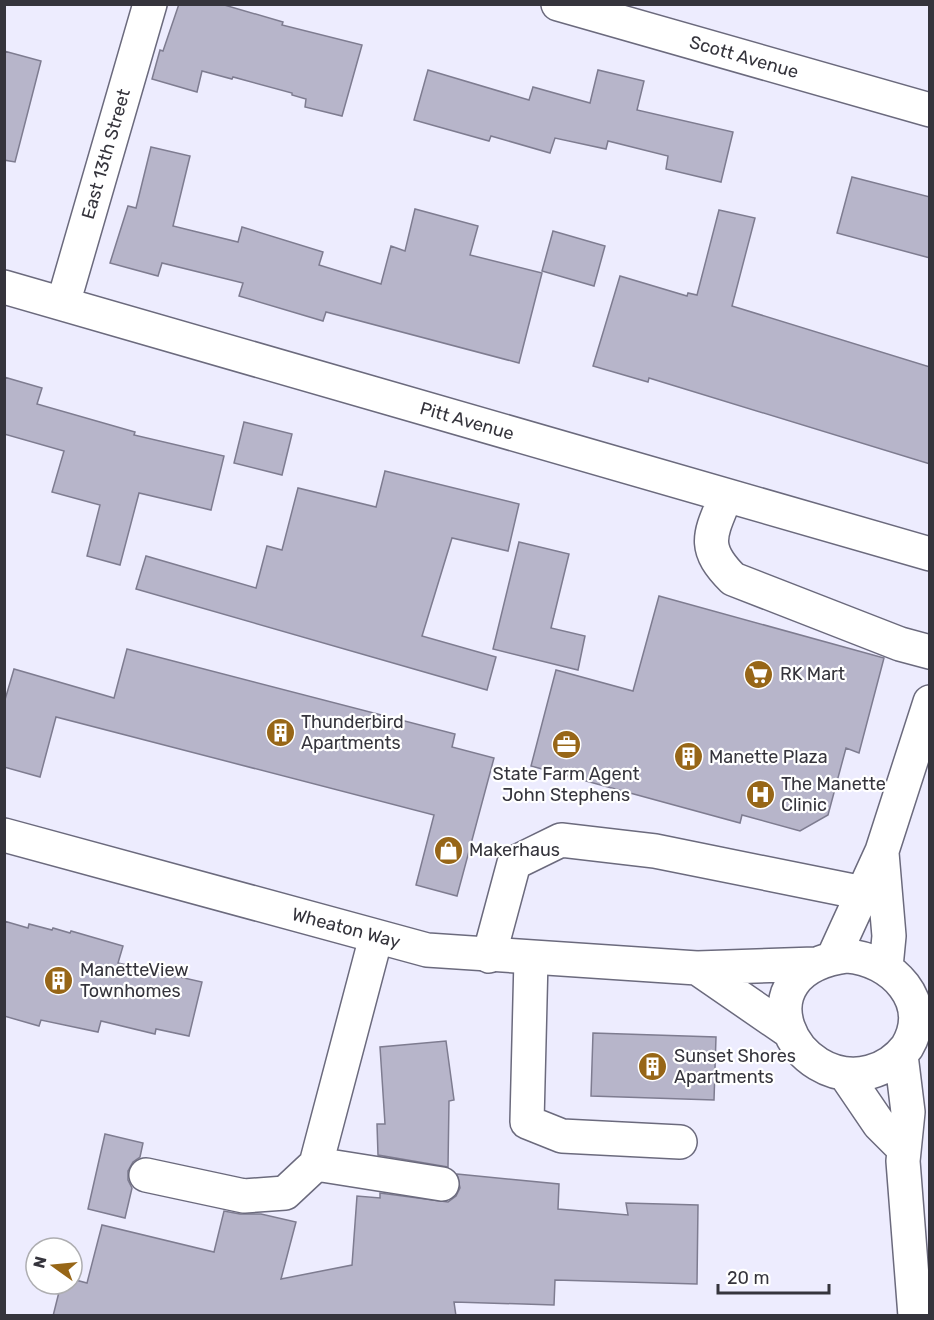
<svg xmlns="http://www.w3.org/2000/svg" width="934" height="1320" font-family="Rubik,sans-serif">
<rect width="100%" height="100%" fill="#edecfe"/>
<path fill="#b7b5ca" stroke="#7e7c90" stroke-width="1.5" d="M 179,4 L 221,4 L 283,22 L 282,25 L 362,45 L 342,116 L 305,107 L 306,99 L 292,95 L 292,93 L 233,77 L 232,79 L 202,71 L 197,92 L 152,79 L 160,50 L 163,51 Z
M 4,51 L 41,61 L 15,162 L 4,160 Z
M 428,70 L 529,100 L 533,87 L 590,103 L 598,70 L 644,81 L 637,110 L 733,132 L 721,182 L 666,169 L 668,156 L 608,141 L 606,149 L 555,138 L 550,153 L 491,136 L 489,141 L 414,120 Z
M 151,147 L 190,156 L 173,226 L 238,242 L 242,227 L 323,252 L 319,265 L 381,284 L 391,246 L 405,251 L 415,209 L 478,226 L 470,255 L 542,273 L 519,363 L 326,312 L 323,321 L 239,296 L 243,283 L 162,263 L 158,276 L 110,263 L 128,206 L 136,208 Z
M 852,177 L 930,197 L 930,258 L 837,233 Z
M 719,210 L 755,218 L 732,306 L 930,367 L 930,464 L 649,378 L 648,382 L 593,366 L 620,276 L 687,296 L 688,293 L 697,295 Z
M 553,231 L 605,246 L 594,286 L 542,271 Z
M 4,377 L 42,388 L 37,404 L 135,432 L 134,435 L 224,456 L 211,510 L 139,493 L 120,565 L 87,556 L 100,505 L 52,492 L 64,451 L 4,434 Z
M 244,422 L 292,434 L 282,475 L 234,463 Z
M 385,471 L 519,504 L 508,551 L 452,538 L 422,636 L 496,657 L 487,690 L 136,589 L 146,556 L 256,588 L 267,546 L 282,550 L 298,488 L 376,507 Z
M 519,542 L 569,554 L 551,628 L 585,636 L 578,670 L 493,649 Z
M 659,596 L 884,658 L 859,753 L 846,748 L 828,815 L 800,831 L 742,815 L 740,823 L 531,766 L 556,670 L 633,691 Z
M 127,649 L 455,734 L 452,747 L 494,758 L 457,896 L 416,885 L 434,815 L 56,717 L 40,777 L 4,767 L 4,703 L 14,669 L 114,698 Z
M 4,921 L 28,928 L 29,924 L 52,930 L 53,928 L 70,933 L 71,931 L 123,946 L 118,963 L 202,982 L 189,1036 L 156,1029 L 155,1034 L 101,1021 L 98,1032 L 41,1020 L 39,1026 L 4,1016 Z
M 593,1033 L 716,1037 L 714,1100 L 591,1096 Z
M 446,1041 L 454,1100 L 449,1101 L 448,1167 L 378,1155 L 377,1124 L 385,1124 L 380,1047 Z
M 105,1134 L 143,1143 L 140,1157 L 133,1162 L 128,1171 L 128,1180 L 132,1188 L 125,1218 L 88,1209 Z
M 457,1174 L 559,1184 L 558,1209 L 628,1215 L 626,1203 L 698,1205 L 697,1284 L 555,1280 L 554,1305 L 454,1302 L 456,1316 L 53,1316 L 61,1284 L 72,1284 L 72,1279 L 87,1283 L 102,1225 L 214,1252 L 224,1211 L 240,1214 L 261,1214 L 296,1222 L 281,1279 L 352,1265 L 357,1196 L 380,1198 L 380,1193 L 448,1202 L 456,1196 L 460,1188 Z"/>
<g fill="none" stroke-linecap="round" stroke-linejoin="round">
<defs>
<path id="minor" d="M 558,4 L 930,110
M 4,287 L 930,554
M 63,304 L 150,4
M 726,496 C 710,535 701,547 733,579 L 900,644 L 930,652
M 489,956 L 514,863 L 561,840 L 655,851 L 863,893
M 531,959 L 527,1122 L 562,1136 L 680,1142
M 316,1164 L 442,1184
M 146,1175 L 244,1196 L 285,1193 L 316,1164 L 376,937"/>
<path id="major" d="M 4,835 L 427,950 L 697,968 L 815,964
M 882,853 L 889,936 L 886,967
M 847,956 C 892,959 934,1002 907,1047 C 897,1060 885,1068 870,1072 C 793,1091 736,971 847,956 Z
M 833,958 L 882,851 L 930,702
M 697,968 L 790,1032
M 901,1055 L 908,1112 L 903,1161 L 915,1316
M 845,1074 L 879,1124 L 903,1148"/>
</defs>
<use href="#minor" stroke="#6b6a7d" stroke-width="36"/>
<use href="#major" stroke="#6b6a7d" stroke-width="36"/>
<use href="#minor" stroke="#fff" stroke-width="33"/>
<use href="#major" stroke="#fff" stroke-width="33"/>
</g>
<defs>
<symbol id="supermarket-disc" viewBox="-11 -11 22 22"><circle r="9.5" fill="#976617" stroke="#fff"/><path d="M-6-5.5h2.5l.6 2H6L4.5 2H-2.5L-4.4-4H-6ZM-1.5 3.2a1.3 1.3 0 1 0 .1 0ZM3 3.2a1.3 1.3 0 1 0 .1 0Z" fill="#fff"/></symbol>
<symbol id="building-disc" viewBox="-11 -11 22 22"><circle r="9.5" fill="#976617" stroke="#fff"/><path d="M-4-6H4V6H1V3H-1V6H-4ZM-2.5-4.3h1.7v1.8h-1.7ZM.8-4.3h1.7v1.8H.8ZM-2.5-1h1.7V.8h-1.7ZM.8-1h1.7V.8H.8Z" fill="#fff"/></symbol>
<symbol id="office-disc" viewBox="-11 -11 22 22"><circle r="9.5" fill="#976617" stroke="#fff"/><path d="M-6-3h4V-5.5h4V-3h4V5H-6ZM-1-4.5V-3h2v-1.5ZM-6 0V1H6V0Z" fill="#fff"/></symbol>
<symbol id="hospital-disc" viewBox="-11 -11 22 22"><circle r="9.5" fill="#976617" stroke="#fff"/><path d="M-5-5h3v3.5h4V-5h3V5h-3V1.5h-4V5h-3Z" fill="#fff"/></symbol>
<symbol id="shop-disc" viewBox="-11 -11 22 22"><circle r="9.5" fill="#976617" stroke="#fff"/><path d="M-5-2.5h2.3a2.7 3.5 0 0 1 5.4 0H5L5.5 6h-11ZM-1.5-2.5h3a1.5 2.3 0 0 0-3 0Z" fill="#fff"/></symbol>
</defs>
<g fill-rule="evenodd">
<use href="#supermarket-disc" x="742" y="658" width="33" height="33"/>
<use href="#building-disc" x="264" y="716" width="33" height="33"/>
<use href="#office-disc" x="550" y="728" width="33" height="33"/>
<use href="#building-disc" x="672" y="740" width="33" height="33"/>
<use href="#hospital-disc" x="744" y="778" width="33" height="33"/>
<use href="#shop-disc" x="432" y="834" width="33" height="33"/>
<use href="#building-disc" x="42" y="964" width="33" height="33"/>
<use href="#building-disc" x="636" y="1050" width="33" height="33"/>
</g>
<g text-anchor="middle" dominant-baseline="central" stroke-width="4.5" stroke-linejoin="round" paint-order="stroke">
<g font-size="18" fill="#35343c" stroke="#fff">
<text transform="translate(744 57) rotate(16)">Scott Avenue</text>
<text transform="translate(106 154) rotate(-74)">East 13th Street</text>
<text transform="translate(467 421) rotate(16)">Pitt Avenue</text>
<text transform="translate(346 928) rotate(15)">Wheaton Way</text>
</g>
<g font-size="18" fill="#35343c" stroke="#fff" text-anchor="start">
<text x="780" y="674">RK Mart</text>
<text x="301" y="722">Thunderbird<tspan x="301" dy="21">Apartments</tspan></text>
<text x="709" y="757">Manette Plaza</text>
<text x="566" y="774" text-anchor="middle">State Farm Agent<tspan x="566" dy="21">John Stephens</tspan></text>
<text x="781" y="784">The Manette<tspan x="781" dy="21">Clinic</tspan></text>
<text x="469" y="850">Makerhaus</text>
<text x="80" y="970">ManetteView<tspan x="80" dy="21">Townhomes</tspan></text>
<text x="674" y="1056">Sunset Shores<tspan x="674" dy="21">Apartments</tspan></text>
</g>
</g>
<rect width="934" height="1320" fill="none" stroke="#35343c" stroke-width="12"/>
<g transform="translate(54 1266) rotate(285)"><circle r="28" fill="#ffffff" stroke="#aeaeb1" stroke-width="1.5"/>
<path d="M0-4.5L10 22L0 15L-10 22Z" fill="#976617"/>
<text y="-9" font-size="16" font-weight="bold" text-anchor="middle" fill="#35343c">N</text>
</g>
<path d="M718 1284v9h111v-9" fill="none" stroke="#35343c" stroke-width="3"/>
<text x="727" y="1284" font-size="18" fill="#35343c" stroke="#ffffff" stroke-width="4.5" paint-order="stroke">20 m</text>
</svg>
